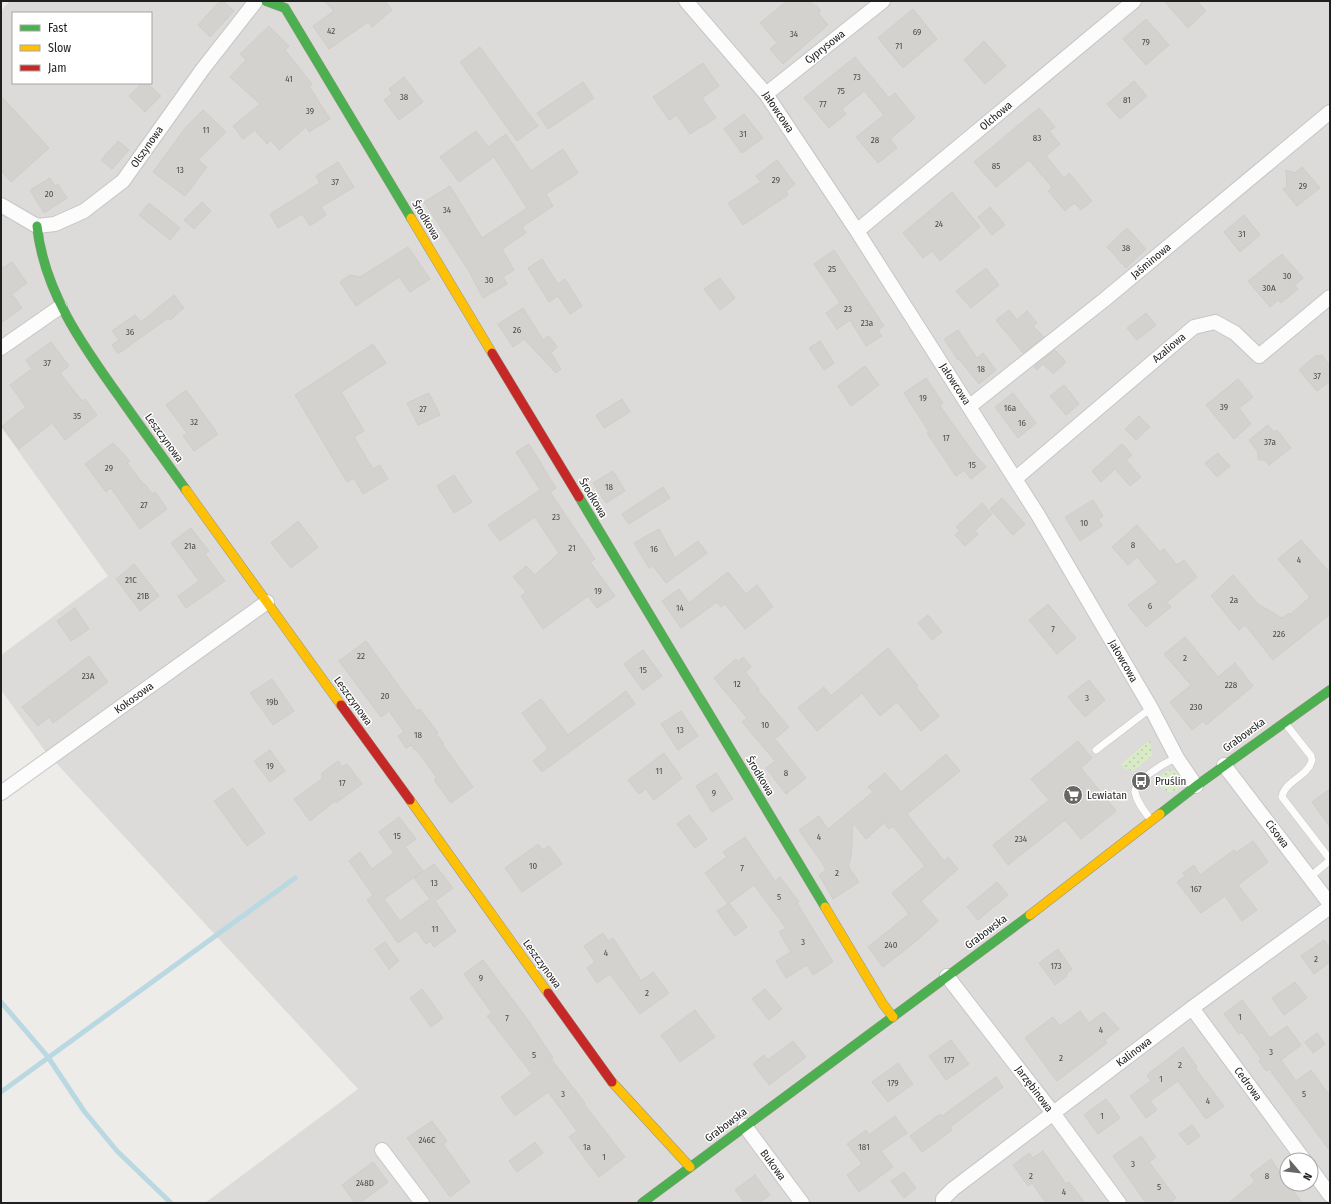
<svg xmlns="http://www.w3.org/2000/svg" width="1331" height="1204" font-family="'Fira Sans Condensed',sans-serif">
<defs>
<pattern id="grass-dots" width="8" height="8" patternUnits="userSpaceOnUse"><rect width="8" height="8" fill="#d9ebc6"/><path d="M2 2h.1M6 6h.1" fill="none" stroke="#bac9aa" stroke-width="1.8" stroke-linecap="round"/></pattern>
</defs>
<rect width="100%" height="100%" fill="#edece8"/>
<path fill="#dcdbd9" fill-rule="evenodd" d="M 10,1 L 1330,1 L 1330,1203 L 205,1203 L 358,1089 L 45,751 L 1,690 L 1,655 L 108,576 L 1,427 L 1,11 ZM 13,13 L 151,13 L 151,83 L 13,83 ZM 1287,1160 L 1311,1160 L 1311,1184 L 1287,1184 Z"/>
<path fill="url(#grass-dots)" d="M 1150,740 L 1152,756 L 1132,772 L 1128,768 L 1125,770 L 1121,764 Z
M1160 781a11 11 0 1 1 22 0a11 11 0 1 1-22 0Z"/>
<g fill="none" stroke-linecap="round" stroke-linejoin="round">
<path stroke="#bad8e1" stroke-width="5" d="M 1,1002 L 48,1057 L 84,1111 L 117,1151 L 171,1203
M 1,1092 L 295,878"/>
</g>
<path fill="#d4d2cf" stroke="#d0cdc9" d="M 220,1 L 223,1 L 234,11 L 210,37 L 198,25 Z
M 324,1 L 385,1 L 392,10 L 372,27 L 368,22 L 329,49 L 313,26 L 334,11 Z
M 787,1 L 810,1 L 813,5 L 816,5 L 820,10 L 819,14 L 828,25 L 783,64 L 770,49 L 777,43 L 760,23 Z
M 1164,1 L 1197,1 L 1206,11 L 1188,28 Z
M 913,9 L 937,39 L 903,68 L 878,38 Z
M 1146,19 L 1169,45 L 1146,65 L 1123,39 Z
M 269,26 L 289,46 L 285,50 L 312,84 L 309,86 L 330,119 L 309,132 L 306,127 L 279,150 L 271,140 L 267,144 L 255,130 L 243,139 L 233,126 L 260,104 L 230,77 L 246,60 L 240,54 Z
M 984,41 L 1006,66 L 985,84 L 964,60 Z
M 480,47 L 538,126 L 517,141 L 460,62 Z
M 855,57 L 889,98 L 895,93 L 915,118 L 890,139 L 897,148 L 878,163 L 856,137 L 884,115 L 864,91 L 842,109 L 846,114 L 829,128 L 804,98 Z
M 703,63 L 719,86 L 702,98 L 716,118 L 690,134 L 677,115 L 669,120 L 653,97 Z
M 404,77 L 423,102 L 399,120 L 384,100 L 392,94 L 389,89 Z
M 1134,81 L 1147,96 L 1120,119 L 1107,104 Z
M 583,82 L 594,98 L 548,129 L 537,113 Z
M 142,83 L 147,83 L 161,96 L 145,112 L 129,96 Z
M 1,96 L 49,148 L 11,182 L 1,171 Z
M 1039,108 L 1055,127 L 1049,131 L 1060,144 L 1046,156 L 1064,178 L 1069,173 L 1092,201 L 1081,210 L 1074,203 L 1065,211 L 1048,191 L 1052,187 L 1029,160 L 996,187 L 974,162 Z
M 203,110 L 226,132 L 198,160 L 207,167 L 185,196 L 153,172 L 186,127 Z
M 744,114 L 763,138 L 742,153 L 724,129 Z
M 476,131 L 488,147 L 506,134 L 531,171 L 563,149 L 578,173 L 546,194 L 553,206 L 522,227 L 526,233 L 502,249 L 514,270 L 503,277 L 507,284 L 483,298 L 470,273 L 424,202 L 450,186 L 482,238 L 527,208 L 494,157 L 459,182 L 440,157 Z
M 118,141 L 129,150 L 112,169 L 101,160 Z
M 777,160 L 795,184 L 786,191 L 788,195 L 743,225 L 728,203 L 761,182 L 756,176 Z
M 338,162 L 354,187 L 321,207 L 326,215 L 310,226 L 302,214 L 278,228 L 270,214 L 320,183 L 316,176 Z
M 1302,167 L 1320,188 L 1297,206 L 1283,189 L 1287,186 L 1286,170 L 1295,173 Z
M 50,178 L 55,186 L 58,184 L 67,198 L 44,213 L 30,190 Z
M 952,192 L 980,227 L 940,261 L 932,251 L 923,258 L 903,233 Z
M 202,202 L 211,211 L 194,229 L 184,220 Z
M 149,203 L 180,228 L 170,240 L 139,215 Z
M 990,207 L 1005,225 L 992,235 L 978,217 Z
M 1244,215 L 1260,235 L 1240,252 L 1224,232 Z
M 1127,228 L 1146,249 L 1126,268 L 1107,247 Z
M 408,247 L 430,279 L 410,292 L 399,277 L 356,306 L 340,282 L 350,275 L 360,277 Z
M 834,250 L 884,326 L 878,330 L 882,336 L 866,346 L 850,320 L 837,329 L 826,313 L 840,303 L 814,264 Z
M 1282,254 L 1303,278 L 1295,285 L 1298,289 L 1281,303 L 1278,300 L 1270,307 L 1248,281 Z
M 542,259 L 558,284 L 565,279 L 582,306 L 570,314 L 558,296 L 549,302 L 528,268 Z
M 12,262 L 27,283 L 12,294 L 22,308 L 1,323 L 1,269 Z
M 986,268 L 999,285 L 971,308 L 956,291 Z
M 720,278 L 735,298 L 720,310 L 704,289 Z
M 174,295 L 184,308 L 170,320 L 168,318 L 118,354 L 112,345 L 119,340 L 112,331 L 135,315 L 141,322 Z
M 523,308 L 543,340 L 549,336 L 557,347 L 551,353 L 561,369 L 556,373 L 524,339 L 513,347 L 498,324 Z
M 1009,310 L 1017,320 L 1027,311 L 1037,323 L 1033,326 L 1044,337 L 1023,353 L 996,320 Z
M 1146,313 L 1156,325 L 1137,340 L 1127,328 Z
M 958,330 L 977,358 L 983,353 L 996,370 L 979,384 L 959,359 L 958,360 L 944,339 Z
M 820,341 L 834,363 L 824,370 L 809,348 Z
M 51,342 L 69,366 L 60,373 L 82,401 L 85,399 L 97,415 L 65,440 L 52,423 L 19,449 L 2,426 L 26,407 L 10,385 L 32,369 L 26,360 Z
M 373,344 L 386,363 L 341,392 L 364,431 L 354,437 L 373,469 L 380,465 L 388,479 L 363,494 L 354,478 L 347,482 L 295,395 Z
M 1055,350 L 1066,362 L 1053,374 L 1043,364 L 1037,370 L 1034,366 Z
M 1322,355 L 1330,366 L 1330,381 L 1317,391 L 1299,370 L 1315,356 Z
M 865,366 L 879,385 L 851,406 L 838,386 Z
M 926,378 L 943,403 L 940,406 L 972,451 L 986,467 L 971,479 L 964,470 L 956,476 L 927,433 L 929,432 L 904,393 Z
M 1238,379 L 1253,397 L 1239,408 L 1251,424 L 1234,439 L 1206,405 Z
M 1064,385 L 1079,404 L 1066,415 L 1050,396 Z
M 186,390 L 218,434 L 194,451 L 183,436 L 187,433 L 166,405 Z
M 429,393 L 440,415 L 418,425 L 407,403 Z
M 1013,393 L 1036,423 L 1018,438 L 995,407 Z
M 622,399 L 630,412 L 604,428 L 596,415 Z
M 1139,416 L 1150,427 L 1136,440 L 1125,429 Z
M 1268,425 L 1274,432 L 1277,430 L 1291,448 L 1269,465 L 1265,460 L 1258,460 L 1258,452 L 1249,440 Z
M 113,443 L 130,461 L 127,463 L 144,485 L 145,484 L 152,494 L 155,492 L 167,509 L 140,529 L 111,488 L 106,492 L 85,464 Z
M 529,444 L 556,488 L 550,492 L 595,559 L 590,562 L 615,596 L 597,608 L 588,596 L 543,629 L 521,596 L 526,592 L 513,577 L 526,566 L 535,575 L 559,553 L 535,517 L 500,541 L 488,525 L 540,490 L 516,452 Z
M 1122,444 L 1132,455 L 1126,460 L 1141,477 L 1130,486 L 1115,469 L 1101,482 L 1092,471 Z
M 1218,453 L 1230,466 L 1217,477 L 1205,463 Z
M 613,471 L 625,491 L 606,503 L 593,483 Z
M 454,475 L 472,502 L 454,513 L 437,486 Z
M 663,487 L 670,498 L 629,524 L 622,514 Z
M 1002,498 L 1025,524 L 1013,535 L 990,509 Z
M 1093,500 L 1103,516 L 1098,519 L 1102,526 L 1080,541 L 1065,517 Z
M 982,503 L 992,514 L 975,531 L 978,534 L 965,546 L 955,535 L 960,531 L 956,527 Z
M 298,521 L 318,547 L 291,568 L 271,543 Z
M 1137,525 L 1160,552 L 1164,549 L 1177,565 L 1184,560 L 1197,577 L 1167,602 L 1171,607 L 1146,627 L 1128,605 L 1158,582 L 1137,557 L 1128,565 L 1112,547 Z
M 191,528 L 209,551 L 205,554 L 225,581 L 186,608 L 178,596 L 199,581 L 171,543 Z
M 659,529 L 675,558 L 698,541 L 707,553 L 666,583 L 653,566 L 649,568 L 634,543 Z
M 1301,540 L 1330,573 L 1330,614 L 1273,660 L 1245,625 L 1239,630 L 1211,596 L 1233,575 L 1258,604 L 1282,618 L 1289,613 L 1290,615 L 1310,597 L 1278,559 Z
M 134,564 L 159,596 L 140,611 L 116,579 Z
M 728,572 L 746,594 L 757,585 L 773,607 L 745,629 L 725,604 L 721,607 L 717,602 L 681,628 L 662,601 L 679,589 L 689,603 Z
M 1048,604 L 1076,638 L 1057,654 L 1029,620 Z
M 75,608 L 89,629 L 71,641 L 57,621 Z
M 928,615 L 942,632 L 932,640 L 918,623 Z
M 1185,637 L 1218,677 L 1235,663 L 1253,686 L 1206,725 L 1203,721 L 1192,730 L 1170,702 L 1191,685 L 1164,654 Z
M 366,641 L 417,711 L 420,709 L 438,733 L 436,734 L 444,744 L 443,745 L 473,787 L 451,803 L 434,780 L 437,778 L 416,749 L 415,750 L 411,745 L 406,748 L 398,736 L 404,732 L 389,711 L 381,717 L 339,661 Z
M 888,648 L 918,686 L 916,687 L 939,716 L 921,731 L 897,702 L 880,716 L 862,693 L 817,731 L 798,708 L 824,687 L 831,696 Z
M 643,650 L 662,676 L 643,690 L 624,664 Z
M 89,656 L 108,682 L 53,723 L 49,717 L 38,726 L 22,707 Z
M 743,657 L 751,667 L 745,672 L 759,689 L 758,690 L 789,727 L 775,739 L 806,778 L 786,794 L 766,768 L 775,761 L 742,722 L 747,718 L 714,678 L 736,659 L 738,662 Z
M 272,679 L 294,711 L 273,725 L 250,693 Z
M 1089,680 L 1105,700 L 1085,717 L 1068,697 Z
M 626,691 L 635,704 L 542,772 L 533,761 L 548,749 L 522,713 L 541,699 L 568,735 Z
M 681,711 L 698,736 L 678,750 L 661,724 Z
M 1078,741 L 1092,758 L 1081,768 L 1116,811 L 1081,839 L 1065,820 L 1008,865 L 993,845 L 1049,800 L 1031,779 Z
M 270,750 L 285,771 L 270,782 L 254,761 Z
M 664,753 L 682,778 L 654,800 L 646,789 L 639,794 L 628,780 Z
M 946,754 L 960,771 L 907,814 L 944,861 L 948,857 L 958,869 L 921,901 L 938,921 L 915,942 L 883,967 L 868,947 L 909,914 L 892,893 L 925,866 L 893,826 L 889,829 L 884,823 L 866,839 L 853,823 L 851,858 L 848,866 L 859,882 L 833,899 L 819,875 L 826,870 L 823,864 L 799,830 L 819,816 L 828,829 L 873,792 L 868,787 L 885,773 L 901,792 Z
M 338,761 L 342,767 L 347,764 L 362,784 L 336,803 L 335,801 L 310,821 L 294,799 L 322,779 L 322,773 Z
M 716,773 L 733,799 L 712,812 L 696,786 Z
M 233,788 L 265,833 L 247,846 L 214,801 Z
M 1330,789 L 1330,827 L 1312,802 Z
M 689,815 L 707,839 L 695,848 L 677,824 Z
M 399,817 L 416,839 L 405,847 L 423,871 L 384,899 L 400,921 L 430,899 L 414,878 L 434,864 L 453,888 L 435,901 L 456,931 L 434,947 L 430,941 L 426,944 L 416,930 L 398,943 L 367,900 L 373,895 L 349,861 L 360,852 L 372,869 L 394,853 L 379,832 Z
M 745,837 L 775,881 L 780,877 L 799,902 L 797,903 L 833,962 L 813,975 L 807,965 L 786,978 L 776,961 L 791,952 L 779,932 L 786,928 L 754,885 L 729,903 L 747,927 L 735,936 L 717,911 L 728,904 L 705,873 L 727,857 L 723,852 Z
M 1253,841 L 1268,862 L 1238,885 L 1257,910 L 1242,921 L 1225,896 L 1201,913 L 1177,882 L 1185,876 L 1183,873 L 1194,865 L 1200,875 L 1234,850 L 1236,853 Z
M 538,844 L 543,850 L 549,846 L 562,864 L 522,892 L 505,868 Z
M 997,882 L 1008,895 L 978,920 L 967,907 Z
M 603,933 L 608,941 L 613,938 L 641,981 L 653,972 L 669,993 L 640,1014 L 610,974 L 597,983 L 587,968 L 595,962 L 584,946 Z
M 1324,940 L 1330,949 L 1330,962 L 1314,974 L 1301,956 Z
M 385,942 L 399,961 L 389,969 L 375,949 Z
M 1058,949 L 1072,969 L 1066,974 L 1067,976 L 1055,985 L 1039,963 Z
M 483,960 L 528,1020 L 553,1058 L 551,1059 L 585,1103 L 584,1104 L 625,1157 L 599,1177 L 569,1137 L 577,1131 L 548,1092 L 515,1116 L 501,1097 L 532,1074 L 487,1016 L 492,1013 L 464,974 Z
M 1295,982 L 1307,998 L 1284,1015 L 1272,998 Z
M 422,989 L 443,1018 L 431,1027 L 410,998 Z
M 765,989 L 782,1009 L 769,1020 L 752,999 Z
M 1242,1000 L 1270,1038 L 1287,1026 L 1301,1045 L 1281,1060 L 1296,1081 L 1311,1070 L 1330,1096 L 1330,1151 L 1269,1069 L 1266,1071 L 1259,1061 L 1261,1059 L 1242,1032 L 1239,1034 L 1224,1014 Z
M 695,1010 L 715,1037 L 680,1062 L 661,1035 Z
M 1080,1011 L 1089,1023 L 1104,1012 L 1119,1029 L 1105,1040 L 1107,1043 L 1057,1081 L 1025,1038 L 1053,1017 L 1060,1026 Z
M 1317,1033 L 1325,1044 L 1313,1053 L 1305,1042 Z
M 951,1040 L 969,1064 L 946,1080 L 929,1056 Z
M 793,1041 L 806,1057 L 769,1085 L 753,1064 L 764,1055 L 768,1060 Z
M 1183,1047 L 1197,1067 L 1195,1068 L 1224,1106 L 1206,1119 L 1178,1081 L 1150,1101 L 1157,1110 L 1146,1118 L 1130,1096 L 1151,1081 L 1147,1075 Z
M 898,1063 L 913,1084 L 888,1102 L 872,1082 Z
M 996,1077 L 1003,1087 L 950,1127 L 952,1130 L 922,1152 L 910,1136 L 940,1114 L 942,1116 Z
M 1106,1099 L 1120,1118 L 1098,1134 L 1084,1115 Z
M 895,1116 L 907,1133 L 881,1151 L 893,1167 L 859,1192 L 847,1175 L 862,1164 L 847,1144 L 866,1130 L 869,1135 Z
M 432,1121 L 447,1141 L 443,1144 L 470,1182 L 450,1197 L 407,1138 Z
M 1192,1125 L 1200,1136 L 1188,1145 L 1179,1134 Z
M 1141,1136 L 1156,1157 L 1149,1162 L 1176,1198 L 1169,1203 L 1146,1203 L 1113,1156 Z
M 535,1142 L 543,1153 L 517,1172 L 509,1161 Z
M 1043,1151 L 1066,1184 L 1069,1182 L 1085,1203 L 1046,1203 L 1032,1183 L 1028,1186 L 1013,1165 L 1029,1153 L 1033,1158 Z
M 1271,1159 L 1287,1184 L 1303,1203 L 1229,1203 L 1255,1181 L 1250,1175 Z
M 373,1162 L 388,1182 L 360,1203 L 355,1203 L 342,1185 Z
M 904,1172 L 916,1188 L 904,1198 L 891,1181 Z
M 755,1175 L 770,1195 L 759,1203 L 745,1203 L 735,1190 Z"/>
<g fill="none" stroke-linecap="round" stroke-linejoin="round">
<defs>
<path id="lane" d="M 1285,723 L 1311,756 L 1312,760 C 1308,777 1284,781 1282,797 L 1329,858 L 1329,861 L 1310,877
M 1096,750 L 1151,708
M 1151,820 C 1145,812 1137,803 1135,792 C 1134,781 1167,761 1177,758"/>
<path id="street" d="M 686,1 L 766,94 L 857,231 L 1038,515 L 1151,708 L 1177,758 L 1196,786
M 766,94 L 883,1
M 1,205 L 37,226 L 55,224 L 84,211 L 123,181 L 202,70 L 256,1
M 857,231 L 1134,1
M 1,348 L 60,307
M 970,406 L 1104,300 L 1330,112
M 1015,479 L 1194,327 L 1215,322 L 1235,333 L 1259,356 L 1330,297
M 1224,765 L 1330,904
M 1,793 L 267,602
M 947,976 L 1053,1113 L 1119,1203
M 1192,1008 L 1304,1160
M 745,1126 L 802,1203
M 382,1150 L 422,1203
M 1311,1169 L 1330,1195
M 943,1203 L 943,1199 L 953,1189 L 1192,1008 L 1330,907"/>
<path id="fast" d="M 266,1 L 285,8 L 411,218
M 37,226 C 44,292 83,346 121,399 C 142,429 164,459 186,490
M 579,497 L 825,907
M 1160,814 L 1196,786 L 1330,690
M 642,1203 L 1030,915"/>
<path id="slow" d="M 411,218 L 492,353
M 186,490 L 341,705
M 410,800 L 548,993
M 825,907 L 883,1004 L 893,1017
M 1030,915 L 1160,814
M 612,1082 L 690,1167"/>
<path id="jam" d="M 492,353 L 579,497
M 341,705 L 410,800
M 548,993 L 612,1082"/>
</defs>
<use href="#lane" stroke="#c6c6c4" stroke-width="8"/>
<use href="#street" stroke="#c6c6c4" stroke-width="16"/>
<use href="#fast" stroke="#95987f" stroke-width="10"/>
<use href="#slow" stroke="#95987f" stroke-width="10"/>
<use href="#jam" stroke="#95987f" stroke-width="10"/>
<use href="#lane" stroke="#fcfcfc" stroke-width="7"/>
<use href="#street" stroke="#fcfcfc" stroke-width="14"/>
<use href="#fast" stroke="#4caf50" stroke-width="9"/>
<use href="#slow" stroke="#ffc107" stroke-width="9"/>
<use href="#jam" stroke="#c62828" stroke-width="9"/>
</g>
<defs>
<symbol id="bus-disc" viewBox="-11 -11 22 22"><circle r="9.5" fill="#676765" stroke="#fff"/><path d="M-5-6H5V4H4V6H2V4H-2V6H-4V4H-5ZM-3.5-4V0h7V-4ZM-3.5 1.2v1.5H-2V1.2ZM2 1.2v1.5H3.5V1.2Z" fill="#fff"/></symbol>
<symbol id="supermarket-disc" viewBox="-11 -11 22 22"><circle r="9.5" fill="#676765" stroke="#fff"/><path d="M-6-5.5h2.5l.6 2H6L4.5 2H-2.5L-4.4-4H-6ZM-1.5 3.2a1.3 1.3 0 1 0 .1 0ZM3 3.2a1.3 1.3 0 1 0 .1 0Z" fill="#fff"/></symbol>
</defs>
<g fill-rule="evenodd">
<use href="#bus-disc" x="1130" y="770" width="22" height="22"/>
<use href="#supermarket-disc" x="1062" y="784" width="22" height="22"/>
</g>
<g text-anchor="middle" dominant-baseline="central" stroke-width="3" stroke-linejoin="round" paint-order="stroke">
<g font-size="9" fill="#4c4c4b">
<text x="331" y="31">42</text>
<text x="917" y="32">69</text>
<text x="794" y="34">34</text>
<text x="1146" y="42">79</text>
<text x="899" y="46">71</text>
<text x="857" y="77">73</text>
<text x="289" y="79">41</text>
<text x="841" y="91">75</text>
<text x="404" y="97">38</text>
<text x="1127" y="100">81</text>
<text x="823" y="104">77</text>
<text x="310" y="111">39</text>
<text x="206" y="130">11</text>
<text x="743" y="134">31</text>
<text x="1037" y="138">83</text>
<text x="875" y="140">28</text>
<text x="996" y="166">85</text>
<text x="180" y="170">13</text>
<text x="776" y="180">29</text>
<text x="335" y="182">37</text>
<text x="1303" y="186">29</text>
<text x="49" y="194">20</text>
<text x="447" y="210">34</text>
<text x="939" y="224">24</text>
<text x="1242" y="234">31</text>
<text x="1126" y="248">38</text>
<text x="832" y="269">25</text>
<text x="1287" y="276">30</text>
<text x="489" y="280">30</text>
<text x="1269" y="288">30A</text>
<text x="848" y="309">23</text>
<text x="867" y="323">23a</text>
<text x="517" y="330">26</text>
<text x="130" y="332">36</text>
<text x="47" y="363">37</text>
<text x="981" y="369">18</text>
<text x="1317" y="376">37</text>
<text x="923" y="398">19</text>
<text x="1224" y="407">39</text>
<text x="1010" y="408">16a</text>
<text x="423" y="409">27</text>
<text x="77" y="416">35</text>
<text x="194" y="422">32</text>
<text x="1022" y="423">16</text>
<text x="946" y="438">17</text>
<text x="1270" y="442">37a</text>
<text x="972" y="465">15</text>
<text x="109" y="468">29</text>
<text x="609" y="487">18</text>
<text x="144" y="505">27</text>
<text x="556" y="517">23</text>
<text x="1084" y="523">10</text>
<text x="1133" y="545">8</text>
<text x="190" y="546">21a</text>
<text x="572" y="548">21</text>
<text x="654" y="549">16</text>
<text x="1299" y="560">4</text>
<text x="131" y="580">21C</text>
<text x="598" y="591">19</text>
<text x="143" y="596">21B</text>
<text x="1234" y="600">2a</text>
<text x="1150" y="606">6</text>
<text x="680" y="608">14</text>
<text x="1053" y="629">7</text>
<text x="1279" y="634">226</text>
<text x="361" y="656">22</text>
<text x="1185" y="658">2</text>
<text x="643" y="670">15</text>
<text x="88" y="676">23A</text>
<text x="737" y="684">12</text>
<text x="1231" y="685">228</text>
<text x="385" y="696">20</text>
<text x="1087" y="698">3</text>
<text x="272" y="702">19b</text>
<text x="1196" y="707">230</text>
<text x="765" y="725">10</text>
<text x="680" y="730">13</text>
<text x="418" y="735">18</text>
<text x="270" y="766">19</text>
<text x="659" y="771">11</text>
<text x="786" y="773">8</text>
<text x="342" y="783">17</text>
<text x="714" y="793">9</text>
<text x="397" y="836">15</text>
<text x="819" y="837">4</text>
<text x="1021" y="839">234</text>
<text x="533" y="866">10</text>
<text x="742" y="868">7</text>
<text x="837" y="873">2</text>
<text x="434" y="883">13</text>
<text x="1196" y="889">167</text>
<text x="779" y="897">5</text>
<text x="435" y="929">11</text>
<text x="803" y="942">3</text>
<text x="891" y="945">240</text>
<text x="606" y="953">4</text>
<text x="1316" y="959">2</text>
<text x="1056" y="966">173</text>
<text x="481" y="978">9</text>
<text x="647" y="993">2</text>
<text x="1240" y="1017">1</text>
<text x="507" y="1018">7</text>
<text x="1101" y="1030">4</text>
<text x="1271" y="1052">3</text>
<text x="534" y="1055">5</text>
<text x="1061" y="1058">2</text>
<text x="949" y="1060">177</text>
<text x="1180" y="1065">2</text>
<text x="1161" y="1079">1</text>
<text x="893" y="1083">179</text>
<text x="563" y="1094">3</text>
<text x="1304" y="1094">5</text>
<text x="1208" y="1101">4</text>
<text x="1102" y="1116">1</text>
<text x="427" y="1140">246C</text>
<text x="587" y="1147">1a</text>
<text x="864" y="1147">181</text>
<text x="604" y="1157">1</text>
<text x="1133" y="1164">3</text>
<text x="1031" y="1176">2</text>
<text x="1267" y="1176">8</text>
<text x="365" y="1183">248D</text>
<text x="1159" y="1187">5</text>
<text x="1064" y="1192">4</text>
</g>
<g font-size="11" fill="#1f1f1f" stroke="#fff">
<text transform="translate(825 47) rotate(-38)">Cyprysowa</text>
<text transform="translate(778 112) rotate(56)">Jałowcowa</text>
<text transform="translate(996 116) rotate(-40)">Olchowa</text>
<text transform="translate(147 147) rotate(-55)">Olszynowa</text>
<text transform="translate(426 220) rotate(59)">Środkowa</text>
<text transform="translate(1151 261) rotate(-40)">Jaśminowa</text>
<text transform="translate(1169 348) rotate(-40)">Azaliowa</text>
<text transform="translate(955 384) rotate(57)">Jałowcowa</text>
<text transform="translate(164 438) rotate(54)">Leszczynowa</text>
<text transform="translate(593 498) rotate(59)">Środkowa</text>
<text transform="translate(1123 661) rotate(60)">Jałowcowa</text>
<text transform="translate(134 698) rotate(-36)">Kokosowa</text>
<text transform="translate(353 701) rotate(54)">Leszczynowa</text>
<text transform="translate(1244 735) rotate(-36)">Grabowska</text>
<text transform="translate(760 776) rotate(59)">Środkowa</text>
<text transform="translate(1277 834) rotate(53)">Cisowa</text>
<text transform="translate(986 932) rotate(-37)">Grabowska</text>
<text transform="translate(542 964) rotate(54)">Leszczynowa</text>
<text transform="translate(1134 1052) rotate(-37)">Kalinowa</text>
<text transform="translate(1248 1084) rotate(54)">Cedrowa</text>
<text transform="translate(1034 1089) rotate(53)">Jarzębinowa</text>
<text transform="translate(726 1125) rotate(-37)">Grabowska</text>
<text transform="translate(773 1165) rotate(54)">Bukowa</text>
</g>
<g font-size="11" fill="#1f1f1f" stroke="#fff" text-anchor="start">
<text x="1155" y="781">Pruślin</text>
<text x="1087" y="795">Lewiatan</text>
</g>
</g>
<rect width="1331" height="1204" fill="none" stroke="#1f1f1f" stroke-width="4"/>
<rect x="12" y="12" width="140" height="72" fill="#ffffff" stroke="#a5a5a5"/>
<rect x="20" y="25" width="20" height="6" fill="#4caf50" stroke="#a5a5a5"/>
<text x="48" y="32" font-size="12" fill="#1f1f1f">Fast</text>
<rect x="20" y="45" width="20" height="6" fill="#ffc107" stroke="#a5a5a5"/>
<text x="48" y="52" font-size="12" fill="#1f1f1f">Slow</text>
<rect x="20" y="65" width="20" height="6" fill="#c62828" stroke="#a5a5a5"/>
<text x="48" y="72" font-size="12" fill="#1f1f1f">Jam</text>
<g transform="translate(1299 1172) rotate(118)"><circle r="19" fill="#ffffff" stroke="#a5a5a5"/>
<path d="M0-3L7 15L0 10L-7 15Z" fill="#676765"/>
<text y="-6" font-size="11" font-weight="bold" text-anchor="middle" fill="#1f1f1f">N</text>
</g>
</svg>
